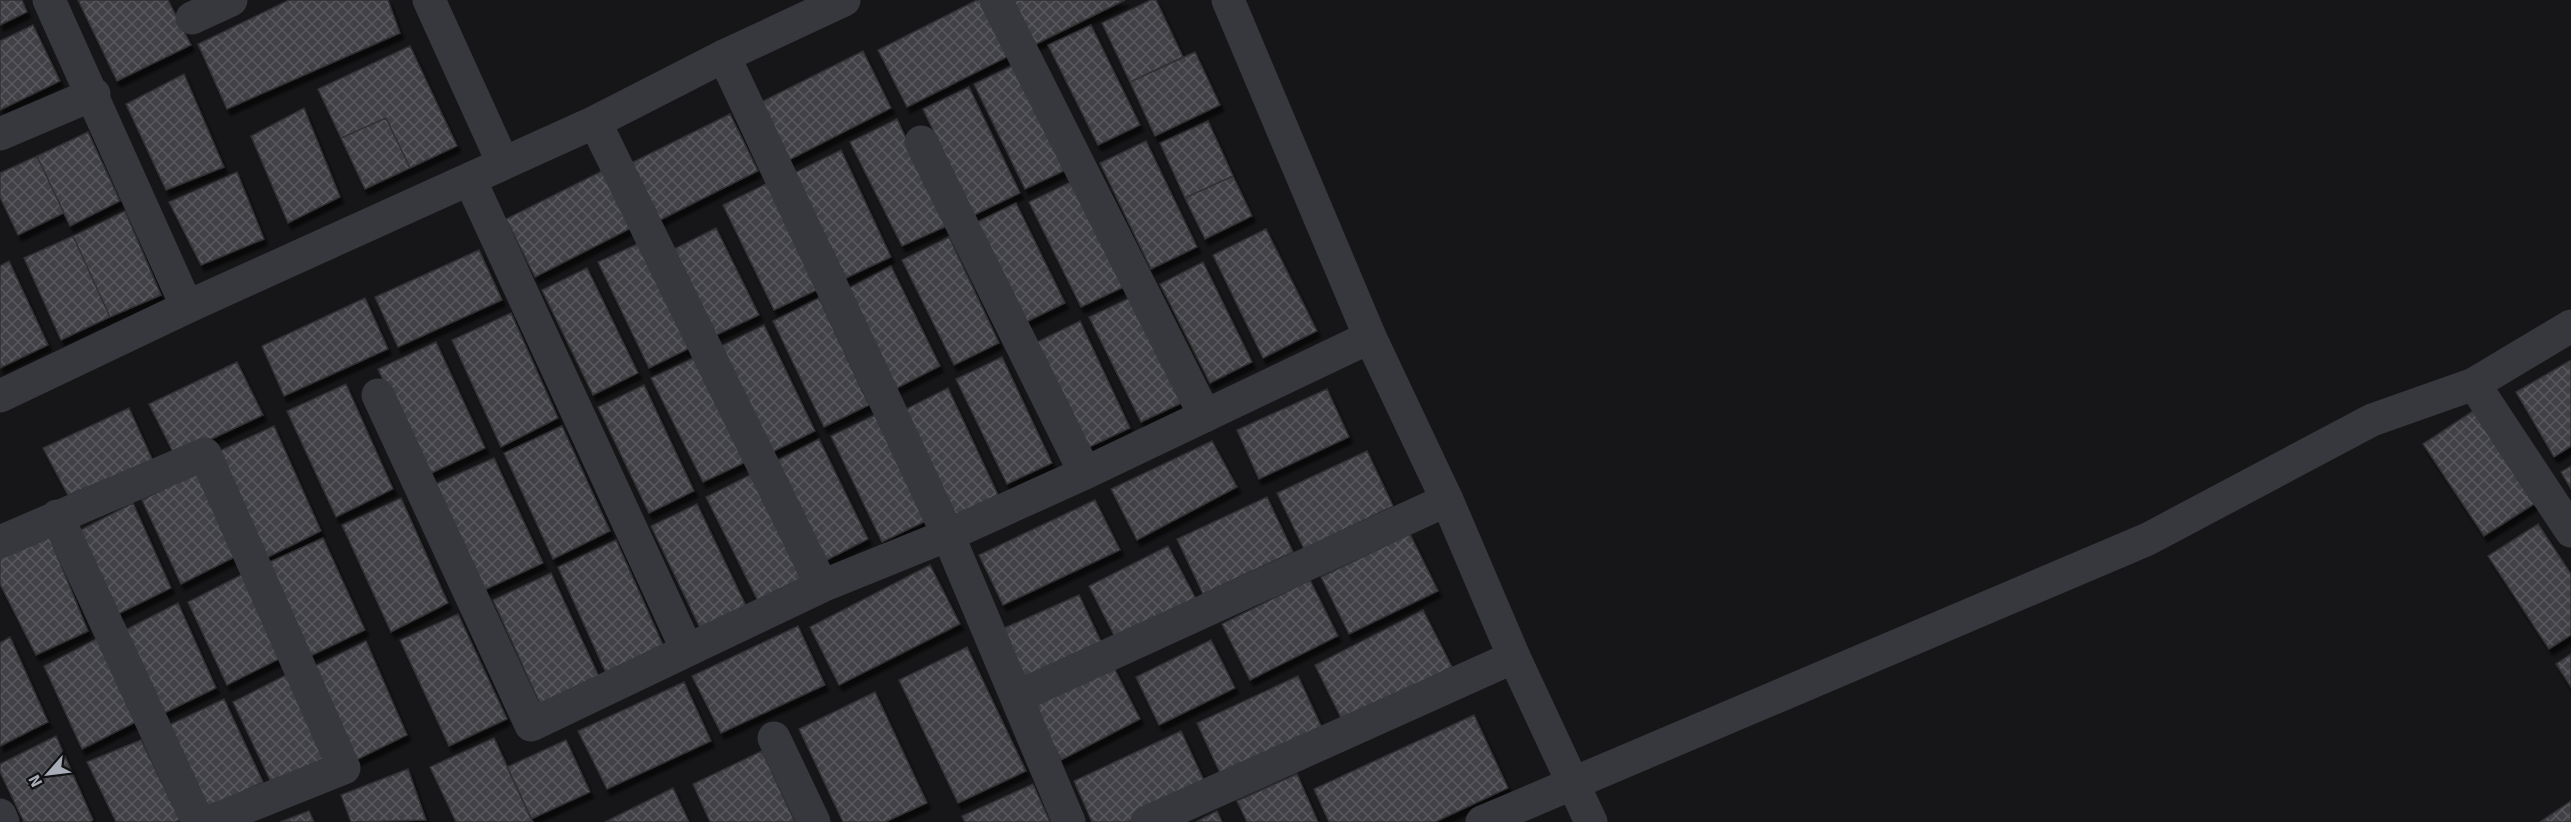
<svg xmlns="http://www.w3.org/2000/svg" width="2571" height="822" font-family="Signika,sans-serif">
<defs>
<pattern id="building-cross-hatch" width="8" height="8" patternUnits="userSpaceOnUse" patternTransform="scale(1.5)"><rect width="8" height="8" fill="#404145"/><path d="M0 0l8 8M0 8l8-8" fill="none" stroke="#595a5e"/></pattern>
<filter id="shadow"><feDropShadow dx="3.5" dy="6" stdDeviation="1.5" flood-color="#0009"/></filter>
</defs>
<rect width="100%" height="100%" fill="#161618"/>
<path fill="url(#building-cross-hatch)" stroke="#303034" stroke-width="1.5" filter="url(#shadow)" d="M 0,0 L 22,0 L 27,12 L 0,25 Z
M 78,0 L 168,0 L 191,45 L 117,81 Z
M 289,0 L 388,0 L 400,33 L 227,109 L 198,44 Z
M 977,0 L 981,0 L 1009,56 L 907,107 L 878,50 Z
M 1004,0 L 1125,0 L 1028,48 Z
M 1151,0 L 1156,0 L 1183,57 L 1130,82 L 1102,23 Z
M 33,25 L 60,81 L 0,110 L 0,41 Z
M 1091,25 L 1140,125 L 1098,145 L 1048,45 Z
M 410,46 L 457,146 L 410,168 L 386,118 L 341,138 L 318,89 Z
M 863,51 L 891,108 L 789,160 L 761,102 Z
M 1195,52 L 1220,105 L 1155,136 L 1130,82 Z
M 1020,62 L 1070,168 L 1025,189 L 974,84 Z
M 184,74 L 224,167 L 166,190 L 126,104 Z
M 969,87 L 1020,193 L 974,215 L 923,109 Z
M 304,108 L 340,197 L 288,223 L 251,136 Z
M 730,114 L 758,171 L 656,222 L 627,165 Z
M 386,118 L 410,168 L 365,189 L 341,138 Z
M 897,119 L 947,226 L 902,246 L 850,142 Z
M 1208,121 L 1233,176 L 1185,198 L 1160,143 Z
M 88,132 L 120,201 L 70,226 L 37,156 Z
M 1146,141 L 1197,247 L 1151,269 L 1100,163 Z
M 841,150 L 891,257 L 846,278 L 794,173 Z
M 37,156 L 64,213 L 18,235 L 0,197 L 0,173 Z
M 608,168 L 637,225 L 535,277 L 506,219 Z
M 237,172 L 264,239 L 201,265 L 169,202 Z
M 1233,176 L 1252,216 L 1205,239 L 1185,198 Z
M 1077,179 L 1126,286 L 1081,307 L 1029,202 Z
M 768,183 L 819,289 L 774,310 L 723,205 Z
M 1016,203 L 1065,303 L 1022,324 L 973,224 Z
M 125,211 L 161,295 L 110,317 L 73,236 Z
M 716,228 L 759,315 L 714,336 L 672,250 Z
M 1266,229 L 1317,331 L 1263,358 L 1213,255 Z
M 73,236 L 110,317 L 61,340 L 24,258 Z
M 949,237 L 999,343 L 954,365 L 902,260 Z
M 644,241 L 694,346 L 649,368 L 598,262 Z
M 479,250 L 502,300 L 398,347 L 375,297 Z
M 9,261 L 48,345 L 0,368 L 0,266 Z
M 1203,262 L 1252,362 L 1210,383 L 1160,284 Z
M 891,266 L 940,366 L 897,388 L 849,288 Z
M 587,268 L 638,373 L 593,395 L 542,290 Z
M 1136,295 L 1186,401 L 1141,422 L 1089,317 Z
M 365,298 L 388,349 L 284,396 L 262,346 Z
M 819,298 L 869,405 L 824,427 L 773,321 Z
M 511,313 L 558,418 L 501,447 L 452,340 Z
M 1080,321 L 1130,428 L 1085,449 L 1033,344 Z
M 764,325 L 815,431 L 770,453 L 719,347 Z
M 436,342 L 485,448 L 427,475 L 378,369 Z
M 698,356 L 748,461 L 703,482 L 651,378 Z
M 1002,357 L 1052,463 L 1007,484 L 956,379 Z
M 2571,360 L 2571,446 L 2554,457 L 2516,392 Z
M 237,362 L 263,415 L 175,456 L 149,404 Z
M 346,384 L 393,489 L 336,517 L 287,411 Z
M 644,385 L 694,491 L 649,513 L 598,407 Z
M 948,388 L 998,495 L 954,516 L 902,411 Z
M 1327,389 L 1349,437 L 1259,479 L 1237,430 Z
M 129,408 L 153,461 L 68,495 L 43,448 Z
M 2473,411 L 2534,504 L 2484,536 L 2423,444 Z
M 877,414 L 928,520 L 882,542 L 831,436 Z
M 274,426 L 321,531 L 264,559 L 215,453 Z
M 562,426 L 610,531 L 553,559 L 504,453 Z
M 819,439 L 868,539 L 825,561 L 776,461 Z
M 1212,441 L 1237,487 L 1137,540 L 1111,489 Z
M 1367,451 L 1393,506 L 1304,549 L 1277,493 Z
M 494,458 L 543,563 L 484,590 L 436,484 Z
M 2571,466 L 2571,489 L 2561,472 Z
M 201,470 L 239,555 L 181,584 L 142,500 Z
M 752,474 L 802,581 L 758,601 L 706,497 Z
M 1267,497 L 1293,552 L 1203,594 L 1177,539 Z
M 401,498 L 448,603 L 391,632 L 342,525 Z
M 1095,500 L 1120,550 L 1003,605 L 979,555 Z
M 133,503 L 171,588 L 114,616 L 75,533 Z
M 697,504 L 748,610 L 702,632 L 651,526 Z
M 2538,524 L 2571,574 L 2571,635 L 2549,649 L 2488,556 Z
M 47,531 L 88,631 L 36,655 L 0,584 L 0,555 Z
M 1410,534 L 1438,591 L 1349,634 L 1321,577 Z
M 323,538 L 365,630 L 308,657 L 265,564 Z
M 616,540 L 663,645 L 606,673 L 558,567 Z
M 1168,546 L 1197,601 L 1118,643 L 1089,586 Z
M 930,565 L 960,624 L 839,685 L 810,627 Z
M 247,572 L 285,656 L 227,685 L 188,602 Z
M 551,573 L 600,679 L 541,706 L 493,600 Z
M 1310,580 L 1338,636 L 1250,680 L 1222,624 Z
M 1079,595 L 1103,646 L 1024,682 L 1000,630 Z
M 178,603 L 216,688 L 158,716 L 119,633 Z
M 1423,610 L 1452,667 L 1343,722 L 1315,665 Z
M 458,614 L 507,719 L 449,746 L 400,640 Z
M 798,626 L 825,685 L 721,733 L 692,676 Z
M 102,636 L 140,720 L 82,749 L 44,666 Z
M 10,637 L 48,722 L 0,746 L 0,643 Z
M 1211,640 L 1235,688 L 1159,725 L 1136,677 Z
M 366,641 L 407,735 L 356,760 L 311,668 Z
M 967,647 L 1026,771 L 958,803 L 899,680 Z
M 2571,654 L 2571,687 L 2556,664 Z
M 1111,662 L 1140,719 L 1061,760 L 1032,703 Z
M 292,672 L 329,756 L 272,784 L 233,702 Z
M 1298,676 L 1322,728 L 1221,775 L 1197,723 Z
M 684,682 L 711,741 L 607,789 L 578,731 Z
M 875,692 L 927,803 L 885,822 L 843,822 L 799,729 Z
M 224,699 L 263,782 L 204,810 L 165,727 Z
M 1474,715 L 1508,788 L 1435,822 L 1329,822 L 1314,789 Z
M 1181,731 L 1206,785 L 1128,822 L 1092,822 L 1074,781 Z
M 56,736 L 93,820 L 90,822 L 24,822 L 0,772 L 0,764 Z
M 494,738 L 533,822 L 456,822 L 430,767 Z
M 141,740 L 180,820 L 175,822 L 116,822 L 87,762 Z
M 566,740 L 590,792 L 531,819 L 507,767 Z
M 762,751 L 795,822 L 710,822 L 693,784 Z
M 408,769 L 426,820 L 351,822 L 341,795 Z
M 1297,774 L 1318,822 L 1247,822 L 1237,801 Z
M 1033,784 L 1050,822 L 965,822 L 962,816 Z
M 673,788 L 689,822 L 605,822 Z
M 2571,801 L 2571,822 L 2540,822 Z
M 309,811 L 314,822 L 280,822 Z
M 1217,811 L 1222,822 L 1196,822 Z"/>
<g fill="none" stroke-linecap="round" stroke-linejoin="round">
<path stroke="#37383d" stroke-width="33" d="M 49,0 L 187,307
M 429,0 L 503,163
M 996,0 L 1205,416
M 192,18 L 231,0
M 724,56 L 948,535 L 1069,822
M 595,122 L 822,586
M 0,134 L 94,94
M 921,142 L 1085,473
M 470,180 L 687,650
M 2474,384 L 2571,531
M 378,395 L 531,725 L 822,586 L 948,535 L 1085,473 L 1370,337
M 57,516 L 198,822
M 0,542 L 205,454 L 344,768 L 209,822
M 1017,697 L 1447,500
M 774,738 L 814,822
M 0,815 L 3,822
M 1147,822 L 1514,657
M 1482,822 L 2148,539 L 2372,420 L 2474,384 L 2571,326"/>
<path stroke="#37383d" stroke-width="33" d="M 1228,0 L 1370,337 L 1447,500 L 1514,657 L 1591,822
M 0,396 L 187,307 L 595,122 L 724,56 L 844,0"/>
</g>
<g transform="translate(48 774) rotate(242)" stroke="#111113" stroke-width="4.5" paint-order="stroke">
<path d="M0-4.5L10 22L0 15L-10 22Z" fill="#a8adb8"/>
<text y="-9" font-size="16" font-weight="bold" text-anchor="middle" fill="#a8adb8">N</text>
</g>
</svg>
